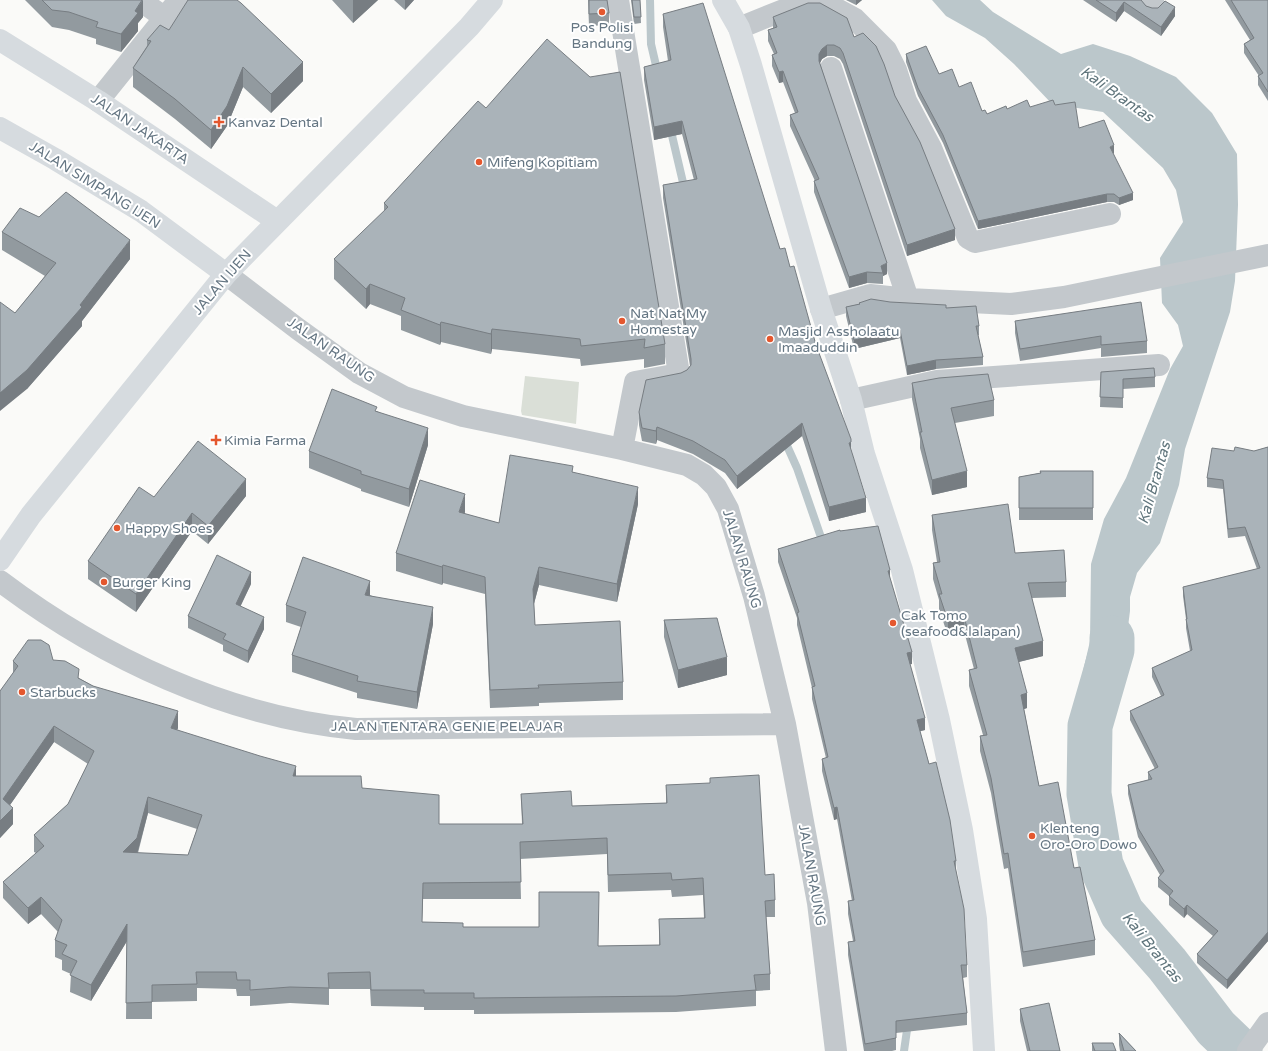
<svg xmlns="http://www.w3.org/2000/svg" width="1268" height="1051" font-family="'Varela Round',sans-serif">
<rect width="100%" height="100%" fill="#fafaf8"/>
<path fill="#dadfd7" d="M 525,376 L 579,382 L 576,424 L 522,415 L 521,411 Z"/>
<path fill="#bbc7cb" d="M 932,0 L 980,0 L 993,12 L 1061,54 L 1093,44 L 1130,56 L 1176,77 L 1212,113 L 1237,154 L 1238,205 L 1235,281 L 1230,312 L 1185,449 L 1179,485 L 1160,543 L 1137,573 L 1130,597 L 1130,611 L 1119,698 L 1077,697 L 1090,641 L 1091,564 L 1104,519 L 1126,478 L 1170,369 L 1183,346 L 1178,325 L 1162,303 L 1160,258 L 1183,222 L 1176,190 L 1163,168 L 1103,112 L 1052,104 L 1014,64 L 985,38 L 946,16 Z"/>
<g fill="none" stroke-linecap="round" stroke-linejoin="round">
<path stroke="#bbc7cb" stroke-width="8" d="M 650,0 L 651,44 L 658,74
M 670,127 L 685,191
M 784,439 L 797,468 L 824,546
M 904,1051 L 908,1023"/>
<path stroke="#bbc7cb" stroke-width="45" d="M 1112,638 L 1112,650 L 1090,726 L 1089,794 L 1101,865 L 1122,913 L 1167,964 L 1216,1028 L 1240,1051"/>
<path stroke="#c3c8cc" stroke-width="22" d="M 140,0 L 165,18
M 618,0 L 679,374 L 635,382 L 622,449
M 1148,0 L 1154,5
M 739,28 L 806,1 L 824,2 L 855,19 L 886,50 L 896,70 L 906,101 L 931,148 L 968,238 L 975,242 L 1110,214
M 831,68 L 908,299
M 98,101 L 179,0
M 226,274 L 298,329 L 359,373 L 404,397 L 463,416 L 622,449 L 687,465 L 704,475 L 716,487 L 728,509 L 754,596 L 785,724 L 818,903 L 836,1051
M 821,309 L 870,295 L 908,299 L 1011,304 L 1064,297 L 1268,255
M 851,400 L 937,381 L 1159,365
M 0,581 C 102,658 228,717 356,729 L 785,724
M 1248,1051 L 1268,1023"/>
<path stroke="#d6dbdf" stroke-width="22" d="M 723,0 L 739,28 L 751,65 L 821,309 L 851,400 L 864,454 L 902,570 L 939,720 L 962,830 L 976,919 L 984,1051
M 0,40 L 98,101 L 277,221
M 0,128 L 55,159 L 141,211 L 226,274
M 0,560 L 31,515 L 226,274 L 469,27 L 492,0"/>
</g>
<path fill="#929a9f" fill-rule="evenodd" d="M 25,0 L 143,0 L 143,17 L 138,23 L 138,31 L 121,52 L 96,44 L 96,39 L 69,30 L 52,27 Z
M 332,0 L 378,0 L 353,23 Z
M 394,0 L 414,0 L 405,10 Z
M 588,0 L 607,0 L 609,13 L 609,25 L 589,26 Z
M 631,0 L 640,0 L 641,23 L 634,24 Z
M 846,0 L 862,0 L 856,5 Z
M 1083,0 L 1141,0 L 1146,6 L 1152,8 L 1175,16 L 1161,36 L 1124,11 L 1116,22 Z
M 1225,0 L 1268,0 L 1268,101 L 1258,85 L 1258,76 L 1259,76 L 1244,53 L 1244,44 L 1250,40 Z
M 663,14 L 780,249 L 790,267 L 851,450 L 866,512 L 829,521 L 802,436 L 737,489 L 725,473 L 693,454 L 657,440 L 656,444 L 642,441 L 639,425 L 639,412 L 681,373 L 687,370 L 690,366 L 663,198 L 663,185 L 694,180 L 682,134 L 654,140 L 644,80 L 644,67 L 668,61 L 663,27 Z
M 773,17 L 854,37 L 895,96 L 955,240 L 907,256 L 843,64 L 840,59 L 834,56 L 827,56 L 822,59 L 820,63 L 887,274 L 883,276 L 883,284 L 867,283 L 849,288 L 814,192 L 814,181 L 815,181 L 790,126 L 790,115 L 795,113 L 783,82 L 779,83 L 772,66 L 772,55 L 774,54 L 768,41 L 768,30 L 773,28 Z
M 169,30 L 303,81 L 271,113 L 243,87 L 227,126 L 211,149 L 175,119 L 133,87 L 133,68 L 147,46 L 147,40 Z
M 906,54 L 939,74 L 959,87 L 982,111 L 987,114 L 1007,109 L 1055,105 L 1079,128 L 1114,153 L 1113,154 L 1133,200 L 1119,205 L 1114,202 L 1107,202 L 978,229 L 943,143 L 918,96 L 906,62 Z
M 384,203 L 665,344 L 665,364 L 644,368 L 644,359 L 581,366 L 580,359 L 492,349 L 491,354 L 441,342 L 440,345 L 401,330 L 401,316 L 370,304 L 366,309 L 334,279 L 334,259 L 384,212 Z
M 39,217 L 130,259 L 82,321 L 82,326 L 27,389 L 15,313 L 45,276 L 2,250 L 2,232 Z
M 890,302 L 946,308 L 979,326 L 979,335 L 978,335 L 983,357 L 983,365 L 936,369 L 907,375 L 900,338 L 854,349 L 846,316 L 846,307 L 859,304 L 859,303 Z
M 1015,321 L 1147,341 L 1147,353 L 1101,357 L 1101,348 L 1020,361 L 1015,333 Z
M 1101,372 L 1155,377 L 1155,387 L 1123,389 L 1123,408 L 1100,407 Z
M 912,383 L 994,400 L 994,416 L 955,423 L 967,487 L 932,495 L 920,448 L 920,439 L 912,399 Z
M 377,411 L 428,445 L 409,507 L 361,491 L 361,489 L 309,468 L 309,451 Z
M 1268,447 L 1268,941 L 1227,989 L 1197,963 L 1197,954 L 1213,936 L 1187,914 L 1184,918 L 1169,905 L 1169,896 L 1158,887 L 1158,878 L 1160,875 L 1138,837 L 1128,794 L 1128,785 L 1148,780 L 1148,772 L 1155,769 L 1130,720 L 1130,711 L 1161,696 L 1152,677 L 1152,668 L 1190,651 L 1186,628 L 1186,619 L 1183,596 L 1183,587 L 1257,569 L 1245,536 L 1228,538 L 1223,489 L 1207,487 L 1207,478 L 1234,451 L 1254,451 Z
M 1040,471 L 1093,471 L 1093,520 L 1019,520 L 1019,477 L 1040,473 Z
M 573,472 L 638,504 L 617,602 L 539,585 L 534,604 L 535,625 L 623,682 L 623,700 L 539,703 L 539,706 L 490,708 L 485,594 L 443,583 L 442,585 L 396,571 L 396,553 L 465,512 L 465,514 L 499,523 Z
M 246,496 L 208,544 L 192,531 L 136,612 L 88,579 L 88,561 L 154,497 Z
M 932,515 L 1015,553 L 1066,582 L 1066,597 L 1032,598 L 1043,656 L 1018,662 L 1027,708 L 1024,709 L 1039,786 L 1074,868 L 1095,940 L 1095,955 L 1023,967 L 1008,868 L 1004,869 L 991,793 L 980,751 L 980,736 L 983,735 L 969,686 L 969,670 L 974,669 L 964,631 L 948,636 L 939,609 L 939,600 L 933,579 L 933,563 L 937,562 L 932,530 Z
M 840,531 L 890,579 L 912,664 L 910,664 L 925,730 L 920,731 L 956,861 L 956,870 L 967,965 L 967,977 L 963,978 L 967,1013 L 967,1025 L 896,1033 L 896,1050 L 892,1051 L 864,1051 L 848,955 L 848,942 L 853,941 L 848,914 L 848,901 L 852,901 L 837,819 L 834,820 L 822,771 L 822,759 L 826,758 L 812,699 L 812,688 L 797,625 L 797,618 L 778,562 L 778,549 Z
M 251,584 L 240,606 L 264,629 L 248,663 L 223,651 L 223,645 L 188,628 L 188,616 Z
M 370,595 L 433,624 L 417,709 L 357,698 L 357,693 L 292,672 L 292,655 L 301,627 L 286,622 L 286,605 Z
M 664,620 L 727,675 L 678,688 L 664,637 Z
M 53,660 L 79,678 L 93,686 L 178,728 L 177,730 L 296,776 L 362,788 L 439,824 L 522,824 L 521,794 L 572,806 L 666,803 L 666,785 L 765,875 L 775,900 L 775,917 L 766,917 L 770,974 L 770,990 L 756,991 L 756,1006 L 676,1012 L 474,1014 L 474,1010 L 424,1010 L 424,1007 L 371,1006 L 370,989 L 329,989 L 329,1005 L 290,1003 L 250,1006 L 250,996 L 237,996 L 236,989 L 197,988 L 197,1001 L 152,1002 L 152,1019 L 126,1019 L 127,941 L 91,1001 L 70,992 L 71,974 L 62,970 L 62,960 L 55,957 L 55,940 L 58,932 L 41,914 L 28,924 L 3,898 L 3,882 L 36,853 L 34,852 L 34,835 L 68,804 L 88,764 L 54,742 L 10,805 L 13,824 L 0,838 L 0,691 L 13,674 L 13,661 ZM 148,813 L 197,829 L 188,855 L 138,853 ZM 607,854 L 608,892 L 671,890 L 672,897 L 703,895 L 704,918 L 659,919 L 659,945 L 598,946 L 539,927 L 463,927 L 422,922 L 423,899 L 521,899 L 520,859 Z
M 1020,1009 L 1060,1051 L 1027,1051 L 1020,1021 Z
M 1119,1033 L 1136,1051 L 1120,1051 L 1119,1045 Z
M 1092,1043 L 1116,1051 L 1092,1051 Z"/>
<path fill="#777d82" d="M 143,0 L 143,17 L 138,23 L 138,31 L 121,52 L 121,34 L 135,11 Z
M 353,0 L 378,0 L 353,23 Z
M 405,0 L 414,0 L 405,10 Z
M 856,0 L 862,0 L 856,5 Z
M 1124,2 L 1124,11 L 1116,22 L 1116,13 Z
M 1175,7 L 1175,16 L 1161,36 L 1161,27 Z
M 827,45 L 827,56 L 822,59 L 819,65 L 819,54 L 822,49 Z
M 303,62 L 303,81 L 271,113 L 271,94 Z
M 243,67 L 243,87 L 227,126 L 211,149 L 211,130 Z
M 783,71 L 783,82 L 779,83 L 779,72 Z
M 682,121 L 682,134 L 654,140 L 654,127 Z
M 1114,145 L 1114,153 L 1110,155 L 1110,147 Z
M 1133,193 L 1133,200 L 1119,205 L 1119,198 Z
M 1107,194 L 1107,202 L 978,229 L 978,221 Z
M 955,229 L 955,240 L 907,256 L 907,245 Z
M 130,240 L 130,259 L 82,321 L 82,326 L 27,389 L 0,411 L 0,393 L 80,305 Z
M 887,263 L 887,274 L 883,276 L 883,273 L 881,266 Z
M 867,272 L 867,283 L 849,288 L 849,277 Z
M 370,284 L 370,304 L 366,309 L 366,289 Z
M 441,322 L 441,342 L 440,345 L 440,325 Z
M 492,329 L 492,349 L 491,354 L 491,334 Z
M 900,330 L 900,338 L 854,349 L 854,340 Z
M 936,360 L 936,369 L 907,375 L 907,366 Z
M 802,423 L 802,436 L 737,489 L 737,476 Z
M 657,427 L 657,440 L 656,444 L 656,431 Z
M 428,428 L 428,445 L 409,507 L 409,489 Z
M 851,442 L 851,455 L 849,443 Z
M 967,471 L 967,487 L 932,495 L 932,480 Z
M 246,479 L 246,496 L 208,544 L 208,526 Z
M 638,487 L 638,504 L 617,602 L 617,584 Z
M 465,494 L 465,512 L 459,530 L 459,512 Z
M 866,498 L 866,512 L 829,521 L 829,507 Z
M 192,513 L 192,531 L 136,612 L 136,594 Z
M 443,565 L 443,583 L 442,585 L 442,567 Z
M 539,567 L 539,585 L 533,607 L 533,589 Z
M 890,570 L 890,582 L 888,571 Z
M 251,572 L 251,584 L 236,616 L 236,604 Z
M 370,581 L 370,598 L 365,595 Z
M 433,607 L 433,624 L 417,709 L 417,692 Z
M 964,616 L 964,631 L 948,636 L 948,621 Z
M 264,617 L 264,629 L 248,663 L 248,651 Z
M 1043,641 L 1043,656 L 1015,663 L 1015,648 Z
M 912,652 L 912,664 L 907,665 L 907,653 Z
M 727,657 L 727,675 L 678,688 L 678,670 Z
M 1027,693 L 1027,708 L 1021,710 L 1021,695 Z
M 178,711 L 178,728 L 171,745 L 171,728 Z
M 925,718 L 925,730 L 917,732 L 917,720 Z
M 54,726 L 54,742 L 3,815 L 3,799 Z
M 296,766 L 296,782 L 293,776 Z
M 148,797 L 148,813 L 137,854 L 123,852 Z
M 837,807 L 837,819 L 834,820 L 834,808 Z
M 13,808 L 13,824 L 0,838 L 0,821 Z
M 41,897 L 41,914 L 28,924 L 28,908 Z
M 1187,905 L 1187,914 L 1184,918 L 1184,909 Z
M 127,924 L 127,941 L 91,1001 L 91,985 Z
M 1268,932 L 1268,941 L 1227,989 L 1227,980 Z"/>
<path fill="#aab3b9" stroke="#777d82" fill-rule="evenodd" d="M 42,0 L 142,0 L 135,11 L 138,13 L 121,34 L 96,27 L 98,22 L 69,12 L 52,10 Z
M 188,0 L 237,0 L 241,3 L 303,62 L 271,94 L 243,67 L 227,106 L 211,130 L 175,99 L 133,68 L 151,41 L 147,40 L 160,25 L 169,30 Z
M 589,0 L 607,0 L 609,13 L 589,14 Z
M 632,0 L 640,0 L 641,17 L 634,17 Z
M 1096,0 L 1141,0 L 1146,6 L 1152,8 L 1158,8 L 1165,1 L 1175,7 L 1161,27 L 1124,2 L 1116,13 Z
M 1231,0 L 1268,0 L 1268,92 L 1258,76 L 1263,73 L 1244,44 L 1254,38 Z
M 703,3 L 780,249 L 785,248 L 790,267 L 794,266 L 816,345 L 851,439 L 851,442 L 849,443 L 866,498 L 829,507 L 802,423 L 737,476 L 725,460 L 693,441 L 657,427 L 656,431 L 642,428 L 639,412 L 646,380 L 681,373 L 687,370 L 691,365 L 691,359 L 663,185 L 697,179 L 682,121 L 654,127 L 644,67 L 671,60 L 663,14 Z
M 808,3 L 820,3 L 847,18 L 854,37 L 863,33 L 876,46 L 884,64 L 895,96 L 920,142 L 955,229 L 907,245 L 843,53 L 840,48 L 834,45 L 827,45 L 822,49 L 819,54 L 819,61 L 887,263 L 881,266 L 883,273 L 867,272 L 849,277 L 814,181 L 819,179 L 790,115 L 798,112 L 783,71 L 779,72 L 772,55 L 777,53 L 768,30 L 777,27 L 773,17 Z
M 547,39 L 590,77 L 620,72 L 665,344 L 644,348 L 645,339 L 581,346 L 580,339 L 492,329 L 491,334 L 441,322 L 440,325 L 401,310 L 405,298 L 370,284 L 366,289 L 334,259 L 388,207 L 384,203 L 478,101 L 486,108 Z
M 926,46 L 939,74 L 952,69 L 959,87 L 971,82 L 982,111 L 985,110 L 987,114 L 1006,106 L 1007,109 L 1027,100 L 1030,107 L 1053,100 L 1055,105 L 1075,102 L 1079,128 L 1104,120 L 1114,145 L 1110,147 L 1133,193 L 1119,198 L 1114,194 L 1107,194 L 978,221 L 943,135 L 918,88 L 906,54 Z
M 66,192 L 130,240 L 80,305 L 82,307 L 27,370 L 0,393 L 0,302 L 15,313 L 56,263 L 2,232 L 20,208 L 39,217 Z
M 871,299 L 890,302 L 946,305 L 946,308 L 976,306 L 979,326 L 976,326 L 983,357 L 936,360 L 907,366 L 900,330 L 854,340 L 846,307 L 860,304 L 859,303 Z
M 1141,302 L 1147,341 L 1101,345 L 1101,336 L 1020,349 L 1015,321 Z
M 1154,368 L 1155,377 L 1123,379 L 1123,398 L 1100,397 L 1101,372 Z
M 988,374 L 994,400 L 951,408 L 967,471 L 932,480 L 920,432 L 922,432 L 912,383 L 939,378 Z
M 332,389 L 377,407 L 375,411 L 428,428 L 409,489 L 361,474 L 361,471 L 309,451 Z
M 198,441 L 246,479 L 208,526 L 192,513 L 136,594 L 88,561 L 139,487 L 154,497 Z
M 1235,447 L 1254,451 L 1268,447 L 1268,932 L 1227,980 L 1197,954 L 1218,931 L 1187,905 L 1184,909 L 1169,896 L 1173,891 L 1158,878 L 1164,871 L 1138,828 L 1128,785 L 1152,779 L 1148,772 L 1158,767 L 1130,711 L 1164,695 L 1152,668 L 1192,650 L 1186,619 L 1187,619 L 1183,587 L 1260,568 L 1245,527 L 1228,529 L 1223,480 L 1207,478 L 1212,448 L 1234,451 Z
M 510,455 L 573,466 L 572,472 L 638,487 L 617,584 L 539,567 L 533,589 L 535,625 L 620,621 L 623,682 L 538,685 L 539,688 L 490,690 L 485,577 L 443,565 L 442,567 L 396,553 L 420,480 L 465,494 L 459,512 L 499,523 Z
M 1040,471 L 1093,471 L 1093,508 L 1019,508 L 1019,477 L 1041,473 Z
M 1008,504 L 1015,553 L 1064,550 L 1066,582 L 1028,583 L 1043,641 L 1015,648 L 1027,693 L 1021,695 L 1039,786 L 1058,782 L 1074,868 L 1080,867 L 1095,940 L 1023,952 L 1008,853 L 1004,854 L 991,778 L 980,736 L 987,735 L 969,670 L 977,668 L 964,616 L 948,621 L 939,594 L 942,594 L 933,563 L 940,562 L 932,515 Z
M 878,526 L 890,570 L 888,571 L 912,652 L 907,653 L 925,718 L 917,720 L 929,764 L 936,762 L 950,820 L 956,861 L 954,861 L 964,909 L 967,965 L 961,965 L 967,1013 L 896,1021 L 896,1038 L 865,1044 L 848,942 L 855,941 L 848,901 L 854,900 L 837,807 L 834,808 L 822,759 L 828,757 L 812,687 L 815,686 L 797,613 L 799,612 L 778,549 L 840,530 L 840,531 Z
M 217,555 L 251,572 L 236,604 L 264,617 L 248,651 L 223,639 L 226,634 L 188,616 Z
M 303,557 L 370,581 L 365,595 L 433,607 L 417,692 L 357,681 L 358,676 L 292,655 L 306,612 L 286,605 Z
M 717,618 L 727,657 L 678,670 L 664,620 Z
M 28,640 L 41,640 L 49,645 L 53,660 L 65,661 L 79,669 L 78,678 L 93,686 L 178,711 L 171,728 L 260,756 L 296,766 L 293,776 L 361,776 L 362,788 L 439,795 L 439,824 L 523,824 L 521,794 L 571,791 L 572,806 L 667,803 L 666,785 L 710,783 L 710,778 L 759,775 L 765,875 L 774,874 L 775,900 L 765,901 L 770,974 L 754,975 L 756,990 L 676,996 L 474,998 L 474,993 L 424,993 L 424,990 L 371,990 L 370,972 L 328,973 L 329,988 L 290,987 L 250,990 L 250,980 L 237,980 L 236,972 L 196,972 L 197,984 L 152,985 L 152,1002 L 126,1003 L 127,924 L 91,985 L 70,975 L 77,961 L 62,954 L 67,945 L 55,940 L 62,920 L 41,897 L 28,908 L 3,882 L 44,846 L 34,835 L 68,804 L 94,751 L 54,726 L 3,799 L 13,808 L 0,821 L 0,691 L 18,666 L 13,661 ZM 148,797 L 202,815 L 188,855 L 123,852 L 137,838 ZM 607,838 L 608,875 L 671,873 L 672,880 L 703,878 L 705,918 L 659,919 L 660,945 L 598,946 L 599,892 L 539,892 L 539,927 L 463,927 L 463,923 L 422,922 L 423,883 L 521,882 L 520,842 Z
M 1049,1003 L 1060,1051 L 1030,1051 L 1020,1009 Z
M 1119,1033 L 1136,1051 L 1124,1051 Z
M 1092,1043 L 1113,1043 L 1116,1051 L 1095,1051 Z"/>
<g fill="#e4572e" stroke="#fff" stroke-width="1.5">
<circle cx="602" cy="12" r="4"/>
<path d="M217 116h4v4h4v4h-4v4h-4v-4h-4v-4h4z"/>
<circle cx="479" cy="162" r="4"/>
<circle cx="622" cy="321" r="4"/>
<circle cx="770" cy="339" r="4"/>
<path d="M214 434h4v4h4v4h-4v4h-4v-4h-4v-4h4z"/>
<circle cx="117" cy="528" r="4"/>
<circle cx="104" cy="582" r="4"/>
<circle cx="893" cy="623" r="4"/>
<circle cx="22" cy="692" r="4"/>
<circle cx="1032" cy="836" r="4"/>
</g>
<g text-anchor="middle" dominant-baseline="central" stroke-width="4" stroke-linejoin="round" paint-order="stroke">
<g font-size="14" fill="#657683" stroke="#fff" text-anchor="start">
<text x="602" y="27" text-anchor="middle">Pos Polisi<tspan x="602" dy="16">Bandung</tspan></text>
<text x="228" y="122">Kanvaz Dental</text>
<text x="487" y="162">Mifeng Kopitiam</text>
<text x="630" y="313">Nat Nat My<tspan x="630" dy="16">Homestay</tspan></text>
<text x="778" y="331">Masjid Assholaatu<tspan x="778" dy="16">Imaaduddin</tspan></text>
<text x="224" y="440">Kimia Farma</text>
<text x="125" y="528">Happy Shoes</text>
<text x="112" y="582">Burger King</text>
<text x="901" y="615">Cak Tomo<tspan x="901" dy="16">(seafood&amp;lalapan)</tspan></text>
<text x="30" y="692">Starbucks</text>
<text x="1040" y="828">Klenteng<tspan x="1040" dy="16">Oro-Oro Dowo</tspan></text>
</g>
<g font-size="14" fill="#657683" stroke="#fff">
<text transform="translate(140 129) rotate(34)">JALAN JAKARTA</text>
<text transform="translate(95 185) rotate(32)">JALAN SIMPANG IJEN</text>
<text transform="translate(222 282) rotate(-49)">JALAN IJEN</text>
<text transform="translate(331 350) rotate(35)">JALAN RAUNG</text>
<text transform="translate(742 559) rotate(73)">JALAN RAUNG</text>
<text x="447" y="726">JALAN TENTARA GENIE PELAJAR</text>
<text transform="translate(812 875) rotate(80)">JALAN RAUNG</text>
</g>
<g font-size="15" font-style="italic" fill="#60757c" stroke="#fff">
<text transform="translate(1117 94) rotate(35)">Kali Brantas</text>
<text transform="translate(1154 483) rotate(-74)">Kali Brantas</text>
<text transform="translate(1152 947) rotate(51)">Kali Brantas</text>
</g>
</g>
</svg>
